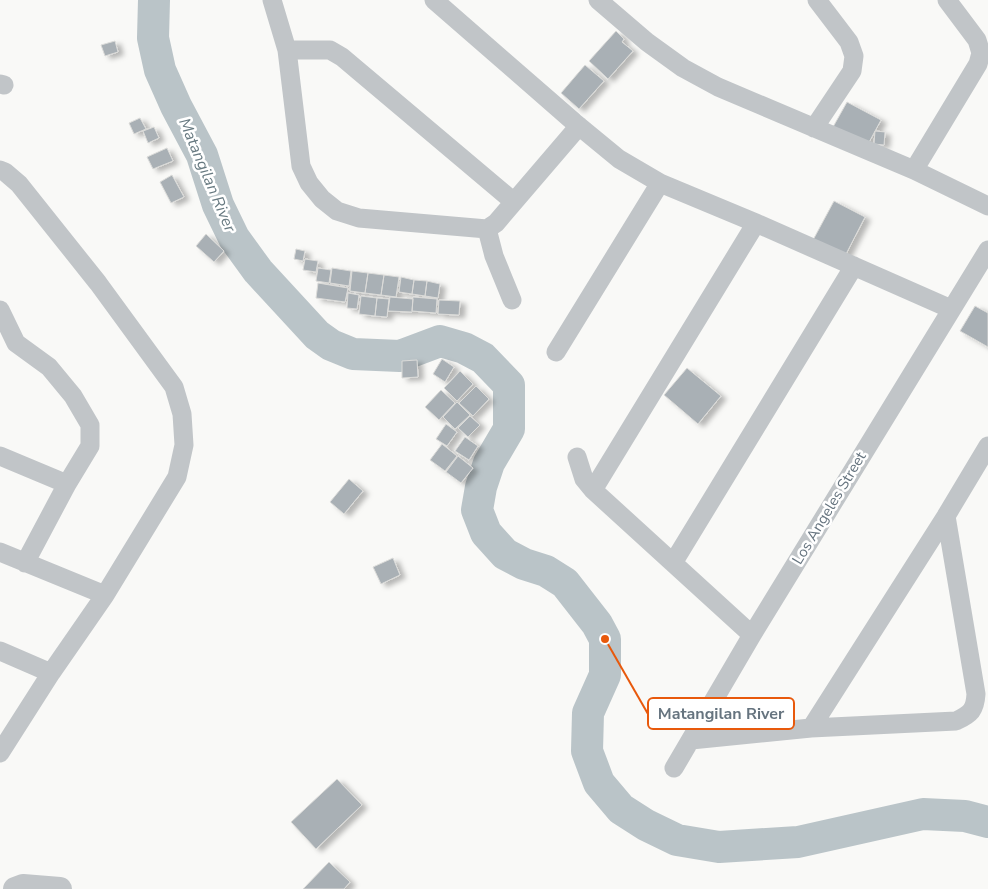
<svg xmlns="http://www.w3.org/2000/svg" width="988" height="889" font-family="'Nunito Sans',sans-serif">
<defs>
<filter id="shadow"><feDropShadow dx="5.5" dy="3" stdDeviation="2.5" flood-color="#0004"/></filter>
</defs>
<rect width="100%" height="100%" fill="#f9f9f7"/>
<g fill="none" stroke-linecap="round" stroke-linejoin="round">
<path stroke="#bac4c8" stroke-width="32" d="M 154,0 L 153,38 L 160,70 L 176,106 L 202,155 L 218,205 L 234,238 L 258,271 L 317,335 L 331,345 L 353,354 L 400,356 L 440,341 L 464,348 L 483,358 L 509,385 L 509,429 L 489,463 L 481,487 L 477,510 L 486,533 L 505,554 L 524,564 L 546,571 L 565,583 L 597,624 L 605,639 L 605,675 L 588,713 L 587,751 L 599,783 L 621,809 L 646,825 L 677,840 L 719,847 L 798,842 L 923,814 L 965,816 L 988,822"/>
</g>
<path fill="#a9b0b5" stroke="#dbdbd9" filter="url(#shadow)" d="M 616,31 L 624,39 L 622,42 L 633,51 L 608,79 L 589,61 Z
M 115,41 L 118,52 L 105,56 L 101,45 Z
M 585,65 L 604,81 L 579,109 L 561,93 Z
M 847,102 L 881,120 L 867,146 L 833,127 Z
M 140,118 L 146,129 L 134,134 L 129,123 Z
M 154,127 L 159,138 L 148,143 L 143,131 Z
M 875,131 L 885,132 L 884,145 L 874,144 Z
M 167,148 L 173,161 L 153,169 L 147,157 Z
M 172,175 L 184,197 L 171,203 L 160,182 Z
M 834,201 L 865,217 L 845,256 L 813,240 Z
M 206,234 L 224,251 L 214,262 L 196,246 Z
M 296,249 L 305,251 L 303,261 L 294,259 Z
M 305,259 L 318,261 L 316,272 L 303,270 Z
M 318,268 L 331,270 L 329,283 L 316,281 Z
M 332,268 L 351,271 L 349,286 L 330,283 Z
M 352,271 L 368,273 L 365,293 L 350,291 Z
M 368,273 L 384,275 L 381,295 L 365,293 Z
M 384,275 L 399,277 L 396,297 L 381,295 Z
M 401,277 L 414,280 L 412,294 L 399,292 Z
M 414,280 L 427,281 L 425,296 L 412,294 Z
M 427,281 L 440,284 L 438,298 L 425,296 Z
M 318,283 L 348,288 L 345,302 L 316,298 Z
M 348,293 L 359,295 L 357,309 L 347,308 Z
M 361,296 L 377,298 L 375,316 L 359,314 Z
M 390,297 L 413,299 L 412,312 L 388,311 Z
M 413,297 L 437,299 L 436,313 L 412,311 Z
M 377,298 L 389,299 L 387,317 L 375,316 Z
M 439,300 L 460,301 L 459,315 L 438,314 Z
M 975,306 L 988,313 L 988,347 L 960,331 Z
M 442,359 L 454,367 L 445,382 L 433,374 Z
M 417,360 L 418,377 L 402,378 L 402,361 Z
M 687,368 L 721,396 L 698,424 L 664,395 Z
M 460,371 L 473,384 L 457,401 L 444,388 Z
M 476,386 L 489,399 L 473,416 L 459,403 Z
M 441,390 L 455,403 L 439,420 L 425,407 Z
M 457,402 L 470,415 L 455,429 L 443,417 Z
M 470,416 L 480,425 L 468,437 L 458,428 Z
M 446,424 L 457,432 L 447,446 L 436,439 Z
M 465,437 L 478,446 L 469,460 L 455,451 Z
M 442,444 L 457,456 L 445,471 L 430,460 Z
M 458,456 L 473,468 L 461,483 L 446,472 Z
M 349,479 L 363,491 L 344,514 L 330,502 Z
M 393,558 L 400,575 L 381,584 L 373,567 Z
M 337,779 L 362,805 L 316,849 L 291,822 Z
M 329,862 L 350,882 L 344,889 L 303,889 Z"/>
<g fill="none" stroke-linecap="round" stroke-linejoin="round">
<path stroke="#c1c5c8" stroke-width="19" d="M 272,0 L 287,50 L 301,166 L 309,183 L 322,199 L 337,211 L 359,218 L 487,229 L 496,223 L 579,126
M 434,0 L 574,122 L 619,159 L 660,183 L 756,223 L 951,309
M 598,0 L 647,42 L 683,68 L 718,87 L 914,170 L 988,206
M 287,50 L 330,50 L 342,57 L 514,202
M 0,84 L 4,85
M 814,128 L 852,71 L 854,56 L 849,42 L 817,0
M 0,170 L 5,172 L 19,184 L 98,283 L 174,387 L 182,414 L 184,445 L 177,477 L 105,595 L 51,673 L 0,753
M 914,170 L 978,64 L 981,53 L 977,40 L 947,0
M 487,229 L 494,256 L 512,300
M 0,310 L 16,343 L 49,367 L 73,396 L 90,425 L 90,446 L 67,484 L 25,563
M 556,352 L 660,183
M 0,456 L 67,484
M 577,457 L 584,479 L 593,490 L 752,635
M 593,490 L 756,223
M 0,552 L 105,595
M 673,563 L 854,266
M 0,651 L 51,673
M 811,728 L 946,516 L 988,446
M 691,740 L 811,728 L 956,721 C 971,714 975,710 976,694 L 946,516
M 674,768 L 752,635 L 988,250"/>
<path stroke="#c1c5c8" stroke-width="24" d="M 15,889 L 23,886 L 60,889"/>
</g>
<g text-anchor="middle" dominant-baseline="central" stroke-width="5" stroke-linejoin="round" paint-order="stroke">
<g font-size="15" fill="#66747f" stroke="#fff">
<text transform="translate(829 508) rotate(-59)">Los Angeles Street</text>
</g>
<g font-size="16" font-style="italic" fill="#677980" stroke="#fff">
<text transform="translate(207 175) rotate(67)">Matangilan River</text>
</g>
</g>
<path fill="none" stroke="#e8590c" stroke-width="2" d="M605 639L648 714"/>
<circle fill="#e8590c" stroke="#fff" stroke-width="2" cx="605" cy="639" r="5"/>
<rect fill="#fff" stroke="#e8590c" stroke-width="2" x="648" y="698" width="146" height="31" rx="5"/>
<g font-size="16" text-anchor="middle" font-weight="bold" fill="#66747f">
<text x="721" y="719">Matangilan River</text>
</g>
</svg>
